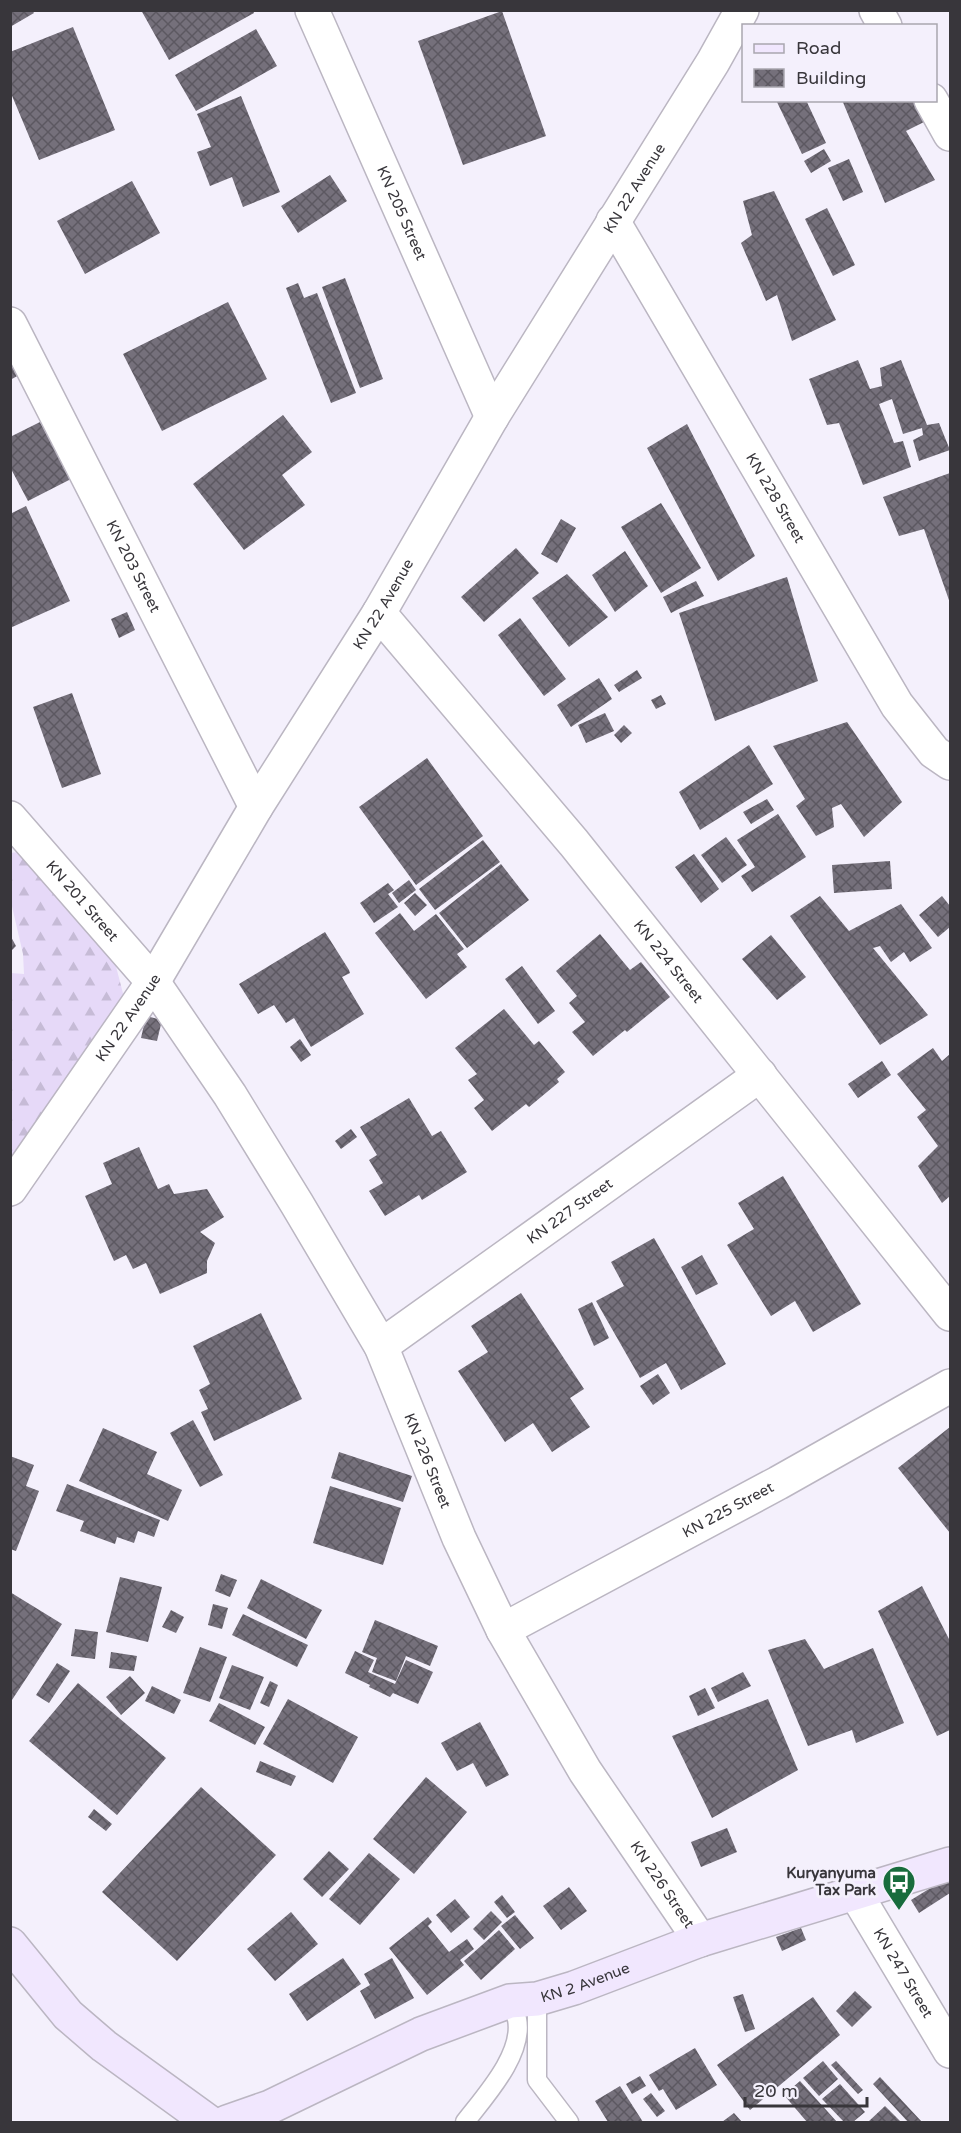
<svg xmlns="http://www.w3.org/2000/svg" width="961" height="2133" font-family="'Varela Round',sans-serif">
<defs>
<pattern id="forest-firs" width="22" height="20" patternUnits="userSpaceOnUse" patternTransform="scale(1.5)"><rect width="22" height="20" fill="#e6d9f8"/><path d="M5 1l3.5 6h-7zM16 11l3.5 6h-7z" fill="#c6bbd6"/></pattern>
<pattern id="building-cross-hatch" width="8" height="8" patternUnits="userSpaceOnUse" patternTransform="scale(1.5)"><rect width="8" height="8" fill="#75707b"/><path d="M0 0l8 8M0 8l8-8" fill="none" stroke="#5c5861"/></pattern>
</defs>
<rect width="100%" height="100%" fill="#f4f0fc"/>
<path fill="url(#forest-firs)" d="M 26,851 L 111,947 L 126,1005 L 11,1171 L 11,973 L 24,974 L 23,954 L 11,902 L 10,853 Z"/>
<path fill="url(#building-cross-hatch)" d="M 10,10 L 32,10 L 34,13 L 10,27 Z
M 141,10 L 253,10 L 254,13 L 169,60 Z
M 502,11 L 546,136 L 463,165 L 418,41 Z
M 73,27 L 115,130 L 39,160 L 10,91 L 10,52 Z
M 256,29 L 277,66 L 196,111 L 175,75 Z
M 241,96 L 280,192 L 243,207 L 232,177 L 210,186 L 197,152 L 211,147 L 197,114 Z
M 776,100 L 806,100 L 826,143 L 802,154 Z
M 842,100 L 919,100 L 928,120 L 906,131 L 935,180 L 885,203 Z
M 824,149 L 831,161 L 811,173 L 804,161 Z
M 849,159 L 863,192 L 843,201 L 828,168 Z
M 330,175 L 347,201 L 298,233 L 281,206 Z
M 132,181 L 160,233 L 85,274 L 57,221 Z
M 774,191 L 836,320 L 792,341 L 777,295 L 766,301 L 741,243 L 752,235 L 743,201 Z
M 827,208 L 855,265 L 833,276 L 805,219 Z
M 345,278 L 383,379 L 360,388 L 322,287 Z
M 298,283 L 304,298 L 317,293 L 356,393 L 331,403 L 286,288 Z
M 228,302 L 267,379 L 162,431 L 123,354 Z
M 10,356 L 21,374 L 10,380 Z
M 858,360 L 870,389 L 882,386 L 880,368 L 901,360 L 927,425 L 939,423 L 950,450 L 919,461 L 913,440 L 923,435 L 922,428 L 903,434 L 892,399 L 879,404 L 894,443 L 903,441 L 911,467 L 863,485 L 839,423 L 827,425 L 809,379 Z
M 283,415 L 312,452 L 282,475 L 305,505 L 244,550 L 193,484 Z
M 40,422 L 71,479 L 28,501 L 10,467 L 10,437 Z
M 687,424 L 755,556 L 718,581 L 647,448 Z
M 950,473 L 950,603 L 924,529 L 899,536 L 883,497 Z
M 661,503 L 701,568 L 661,593 L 621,527 Z
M 26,506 L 70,601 L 10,628 L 10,514 Z
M 561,519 L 576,528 L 557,563 L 541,554 Z
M 516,548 L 539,573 L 484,622 L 461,597 Z
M 625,551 L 648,586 L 615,612 L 592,575 Z
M 567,574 L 608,617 L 569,647 L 532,598 Z
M 787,577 L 818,681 L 715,721 L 679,613 Z
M 696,581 L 704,596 L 671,613 L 663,597 Z
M 127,612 L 135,630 L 119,638 L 111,619 Z
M 520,618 L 566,679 L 544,696 L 498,635 Z
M 637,670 L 642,678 L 619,692 L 614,685 Z
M 599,678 L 612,699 L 571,727 L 557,705 Z
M 72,693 L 101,774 L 62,788 L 33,707 Z
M 661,695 L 666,704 L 656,709 L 651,700 Z
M 605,713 L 614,731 L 586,743 L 578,725 Z
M 847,722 L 902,802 L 864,837 L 841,804 L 832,808 L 834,827 L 816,836 L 796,806 L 805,799 L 773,746 Z
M 624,725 L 632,733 L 621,743 L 614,735 Z
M 749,745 L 773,784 L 700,830 L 679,792 Z
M 427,758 L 483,836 L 416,885 L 359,807 Z
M 767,799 L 774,810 L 751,824 L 743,812 Z
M 778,814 L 806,857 L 752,892 L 741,876 L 755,867 L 737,840 Z
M 726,837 L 747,865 L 722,883 L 701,855 Z
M 483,840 L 500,862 L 435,910 L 419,889 Z
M 694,854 L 719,889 L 701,903 L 675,867 Z
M 890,861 L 892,889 L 834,893 L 832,865 Z
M 501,864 L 529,900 L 467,948 L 439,913 Z
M 409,880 L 416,890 L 399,903 L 392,893 Z
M 388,883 L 394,890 L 388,894 L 398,907 L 374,923 L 360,903 Z
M 415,893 L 427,905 L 415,916 L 404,903 Z
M 820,896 L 849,931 L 901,904 L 932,948 L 910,962 L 904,952 L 891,962 L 880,946 L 873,948 L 928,1015 L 880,1045 L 790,916 Z
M 942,896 L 950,906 L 950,927 L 938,937 L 919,915 Z
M 400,913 L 414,931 L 436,914 L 464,949 L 457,954 L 467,967 L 426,999 L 375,933 Z
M 325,932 L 349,970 L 350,973 L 342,977 L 364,1014 L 311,1047 L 294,1018 L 286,1023 L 274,1005 L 258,1014 L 239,984 Z
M 600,934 L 630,970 L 641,962 L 670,997 L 627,1032 L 625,1030 L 593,1056 L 572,1032 L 585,1022 L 569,1003 L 577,996 L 556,971 Z
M 10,935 L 16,946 L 10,952 Z
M 771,935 L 806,977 L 777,1000 L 742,959 Z
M 522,966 L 555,1011 L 538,1024 L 505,979 Z
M 504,1009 L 534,1045 L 539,1041 L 565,1072 L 557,1079 L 559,1082 L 529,1107 L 526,1104 L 492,1131 L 474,1108 L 484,1100 L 468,1080 L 477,1074 L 455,1048 Z
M 146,1016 L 162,1020 L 157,1041 L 141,1038 Z
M 300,1039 L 311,1055 L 301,1062 L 290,1047 Z
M 933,1048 L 942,1061 L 950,1054 L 950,1196 L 942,1203 L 918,1166 L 938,1146 L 917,1117 L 926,1110 L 897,1074 Z
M 882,1061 L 891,1075 L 858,1098 L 848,1084 Z
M 409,1098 L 432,1136 L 441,1131 L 467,1172 L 422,1200 L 419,1195 L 385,1216 L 369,1191 L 383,1183 L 369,1160 L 377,1155 L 360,1127 Z
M 351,1129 L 357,1137 L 341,1149 L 335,1141 Z
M 139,1147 L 158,1189 L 169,1184 L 174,1194 L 207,1189 L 224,1217 L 200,1232 L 215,1243 L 207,1261 L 207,1273 L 160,1294 L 146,1263 L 133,1269 L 126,1255 L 114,1261 L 85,1196 L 112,1184 L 103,1163 Z
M 783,1176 L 861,1304 L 813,1332 L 795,1301 L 771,1316 L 727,1245 L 754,1229 L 738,1203 Z
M 654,1238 L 726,1364 L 681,1390 L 666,1363 L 640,1378 L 596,1301 L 624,1286 L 611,1262 Z
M 702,1255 L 718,1284 L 696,1295 L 681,1267 Z
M 521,1293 L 584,1389 L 570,1398 L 590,1427 L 552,1452 L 533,1423 L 505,1442 L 458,1371 L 488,1352 L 471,1326 Z
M 592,1302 L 609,1338 L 594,1346 L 578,1309 Z
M 261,1313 L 302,1399 L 214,1441 L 201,1412 L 208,1409 L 199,1390 L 210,1384 L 193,1346 Z
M 658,1374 L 670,1393 L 653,1405 L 640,1386 Z
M 193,1420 L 223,1475 L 200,1487 L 170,1433 Z
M 950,1427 L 950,1533 L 898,1468 Z
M 103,1428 L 157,1452 L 147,1474 L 182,1490 L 168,1521 L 79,1481 Z
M 339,1452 L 412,1476 L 403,1502 L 331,1478 Z
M 10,1456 L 34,1465 L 26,1486 L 39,1491 L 16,1551 L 10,1549 Z
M 67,1484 L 160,1520 L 154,1537 L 138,1531 L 134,1543 L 117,1537 L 115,1544 L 80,1531 L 84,1521 L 56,1511 Z
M 330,1486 L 401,1508 L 383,1565 L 313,1543 Z
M 221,1574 L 237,1580 L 230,1597 L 215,1591 Z
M 120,1577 L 162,1587 L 148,1642 L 106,1632 Z
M 261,1579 L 322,1610 L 306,1639 L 247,1608 Z
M 922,1586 L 950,1641 L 950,1730 L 937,1736 L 878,1611 Z
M 10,1592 L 62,1624 L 10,1703 Z
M 213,1604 L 228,1608 L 222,1629 L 208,1625 Z
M 171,1610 L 184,1617 L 176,1633 L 162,1627 Z
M 243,1614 L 308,1645 L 297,1667 L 232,1635 Z
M 375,1620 L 438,1646 L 430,1666 L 406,1656 L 396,1681 L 372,1672 L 377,1658 L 362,1652 Z
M 75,1629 L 98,1632 L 95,1659 L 71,1656 Z
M 805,1639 L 824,1669 L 873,1648 L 904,1723 L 856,1743 L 852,1730 L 808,1746 L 768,1650 Z
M 200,1647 L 227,1657 L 210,1702 L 183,1693 Z
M 355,1651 L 374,1660 L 368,1672 L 395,1684 L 406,1660 L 433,1672 L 418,1704 L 393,1693 L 390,1697 L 369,1687 L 370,1685 L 345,1673 Z
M 111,1652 L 137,1656 L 134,1671 L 109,1668 Z
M 57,1663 L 70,1671 L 49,1703 L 36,1695 Z
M 232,1665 L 264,1677 L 250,1710 L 219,1698 Z
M 743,1672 L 751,1686 L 718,1702 L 711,1688 Z
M 130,1676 L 145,1693 L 121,1715 L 106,1697 Z
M 270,1681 L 278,1685 L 269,1707 L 260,1703 Z
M 78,1683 L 166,1758 L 117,1815 L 29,1741 Z
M 152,1686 L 181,1700 L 174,1714 L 145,1701 Z
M 705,1688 L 715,1708 L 698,1716 L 689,1696 Z
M 288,1699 L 358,1737 L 333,1783 L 263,1744 Z
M 768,1699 L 798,1770 L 712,1818 L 672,1736 Z
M 219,1703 L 265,1727 L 255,1745 L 209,1721 Z
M 480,1722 L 509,1775 L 486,1787 L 473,1763 L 457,1771 L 441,1743 Z
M 260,1761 L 296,1776 L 291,1786 L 256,1772 Z
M 426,1777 L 467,1812 L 414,1874 L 373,1839 Z
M 201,1787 L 276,1855 L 177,1961 L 102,1892 Z
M 94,1809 L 112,1824 L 106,1831 L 88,1817 Z
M 727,1828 L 737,1852 L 701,1867 L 691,1842 Z
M 329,1851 L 349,1869 L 322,1897 L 303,1879 Z
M 369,1853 L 400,1879 L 360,1925 L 329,1899 Z
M 950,1876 L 950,1893 L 919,1913 L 911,1900 Z
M 569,1887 L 587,1911 L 561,1930 L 543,1906 Z
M 502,1895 L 515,1912 L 507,1918 L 494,1902 Z
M 455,1899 L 470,1917 L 451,1933 L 436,1915 Z
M 491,1911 L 502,1922 L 484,1940 L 473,1929 Z
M 291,1912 L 318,1944 L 275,1981 L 247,1949 Z
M 515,1915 L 534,1938 L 520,1949 L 501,1926 Z
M 428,1917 L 432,1922 L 428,1926 L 449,1952 L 467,1939 L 474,1949 L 460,1960 L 464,1965 L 427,1995 L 389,1948 Z
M 801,1928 L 806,1940 L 782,1951 L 776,1937 Z
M 499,1930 L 515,1949 L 481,1980 L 464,1961 Z
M 343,1958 L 361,1984 L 307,2021 L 289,1994 Z
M 392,1958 L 414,1998 L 375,2019 L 360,1991 L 370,1985 L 364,1974 Z
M 855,1991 L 872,2007 L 852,2027 L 836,2011 Z
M 743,1994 L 755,2029 L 745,2032 L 733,1997 Z
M 813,1997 L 840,2035 L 750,2110 L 717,2065 Z
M 695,2048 L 717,2085 L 676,2110 L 663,2089 L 659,2091 L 649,2075 Z
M 823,2061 L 838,2079 L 819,2096 L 803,2078 Z
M 836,2061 L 863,2090 L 858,2094 L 831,2065 Z
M 640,2076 L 646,2086 L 632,2094 L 626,2084 Z
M 880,2077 L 922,2122 L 908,2122 L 873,2084 Z
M 800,2081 L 837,2122 L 807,2122 L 784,2095 Z
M 840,2084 L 865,2112 L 853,2122 L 844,2122 L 822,2099 Z
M 620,2086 L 643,2122 L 608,2122 L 595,2101 Z
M 651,2093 L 665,2111 L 657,2117 L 643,2099 Z
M 885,2106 L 901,2122 L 868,2122 Z
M 734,2113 L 742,2122 L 722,2122 Z"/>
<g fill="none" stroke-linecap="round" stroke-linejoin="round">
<defs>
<path id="service" d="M 537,1999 L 537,2080 L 569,2122
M 465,2122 C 485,2096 524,2054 517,2019 C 515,2013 512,2007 510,2001"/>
<g id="minor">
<path id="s1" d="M 312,10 L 492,417"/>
<path d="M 876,10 L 885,26"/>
<path d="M 931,100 L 950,134"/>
<path id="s2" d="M 613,221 L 897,705 L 934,752 L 950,763"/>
<path id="s3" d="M 10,324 L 256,807"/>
<path id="s4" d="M 379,613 L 574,843 L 950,1314"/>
<path id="s5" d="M 10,818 L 153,982 L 230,1095 L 297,1204 L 381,1346 L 459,1538 L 503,1630 L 585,1771 L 700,1940"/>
<path id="s6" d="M 381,1346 L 760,1075"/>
<path id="s7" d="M 503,1630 L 778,1483 L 950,1386"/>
<path id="s8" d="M 856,1894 L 950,2051"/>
</g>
<g id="tertiary">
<path id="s9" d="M 10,1189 L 153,982 L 256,807 L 379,613 L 492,417 L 713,62 L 742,10"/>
</g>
<g id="secondary">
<path d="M 10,1944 L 68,2015 L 104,2046 L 209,2122"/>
<path id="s10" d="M 227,2122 L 270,2107 L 421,2034 L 510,2001 L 537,1999 L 574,1988 L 700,1940 L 950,1864"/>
</g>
</defs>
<use href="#service" stroke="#bbb6c2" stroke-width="21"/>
<use href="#minor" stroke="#bbb6c2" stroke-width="36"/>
<use href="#tertiary" stroke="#bbb6c2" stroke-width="36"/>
<use href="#secondary" stroke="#bbb6c2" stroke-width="36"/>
<use href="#service" stroke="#fff" stroke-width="18"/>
<use href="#minor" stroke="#fff" stroke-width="33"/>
<use href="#tertiary" stroke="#fff" stroke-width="33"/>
<use href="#secondary" stroke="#f1e7fe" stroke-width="33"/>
</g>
<defs>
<symbol id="bus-pin" viewBox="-11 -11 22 30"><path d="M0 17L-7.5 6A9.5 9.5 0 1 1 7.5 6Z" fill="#186c3d" stroke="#f4f0fc"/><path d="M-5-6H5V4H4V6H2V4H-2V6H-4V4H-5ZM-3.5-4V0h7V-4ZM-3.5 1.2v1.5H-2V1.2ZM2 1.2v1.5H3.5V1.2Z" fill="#fff"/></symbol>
</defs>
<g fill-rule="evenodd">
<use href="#bus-pin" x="880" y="1863" width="38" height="52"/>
</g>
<g text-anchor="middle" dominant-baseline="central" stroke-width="6" stroke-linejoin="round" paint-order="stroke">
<g font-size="15" fill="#38363b" stroke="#f4f0fc">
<text stroke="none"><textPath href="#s9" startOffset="1180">KN 22 Avenue</textPath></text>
<text stroke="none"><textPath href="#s1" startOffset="222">KN 205 Street</textPath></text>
<text stroke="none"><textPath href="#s2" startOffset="321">KN 228 Street</textPath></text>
<text stroke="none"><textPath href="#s3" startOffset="272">KN 203 Street</textPath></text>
<text stroke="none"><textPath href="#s9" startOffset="694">KN 22 Avenue</textPath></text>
<text stroke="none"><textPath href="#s5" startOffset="110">KN 201 Street</textPath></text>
<text stroke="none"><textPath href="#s4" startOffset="453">KN 224 Street</textPath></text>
<text stroke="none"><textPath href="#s9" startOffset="208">KN 22 Avenue</textPath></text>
<text stroke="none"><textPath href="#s6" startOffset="232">KN 227 Street</textPath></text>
<text stroke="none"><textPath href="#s5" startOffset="771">KN 226 Street</textPath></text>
<text stroke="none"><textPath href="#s7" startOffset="255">KN 225 Street</textPath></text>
<text stroke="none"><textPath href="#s5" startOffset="1257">KN 226 Street</textPath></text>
<text stroke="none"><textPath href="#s8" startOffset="92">KN 247 Street</textPath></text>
<text stroke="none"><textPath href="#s10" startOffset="386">KN 2 Avenue</textPath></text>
</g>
<g font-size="15" font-weight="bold" fill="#38363b" stroke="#f4f0fc" text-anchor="end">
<text x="876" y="1873">Kuryanyuma<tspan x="876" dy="17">Tax Park</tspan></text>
</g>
</g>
<rect width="961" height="2133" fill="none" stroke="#38363b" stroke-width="24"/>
<rect x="742" y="24" width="195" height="78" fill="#f4f0fc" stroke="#a9a6af" stroke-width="1.5"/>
<rect x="754" y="44" width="30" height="9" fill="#f1e7fe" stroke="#a9a6af" stroke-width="1.5"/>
<text x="796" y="54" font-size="18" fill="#38363b">Road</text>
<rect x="754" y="69" width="30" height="18" fill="url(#building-cross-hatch)" stroke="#a9a6af" stroke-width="1.5"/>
<text x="796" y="84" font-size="18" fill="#38363b">Building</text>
<path d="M745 2097v9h122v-9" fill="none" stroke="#38363b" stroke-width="3"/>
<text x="754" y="2097" font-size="18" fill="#38363b" stroke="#f4f0fc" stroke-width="4.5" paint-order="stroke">20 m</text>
</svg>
